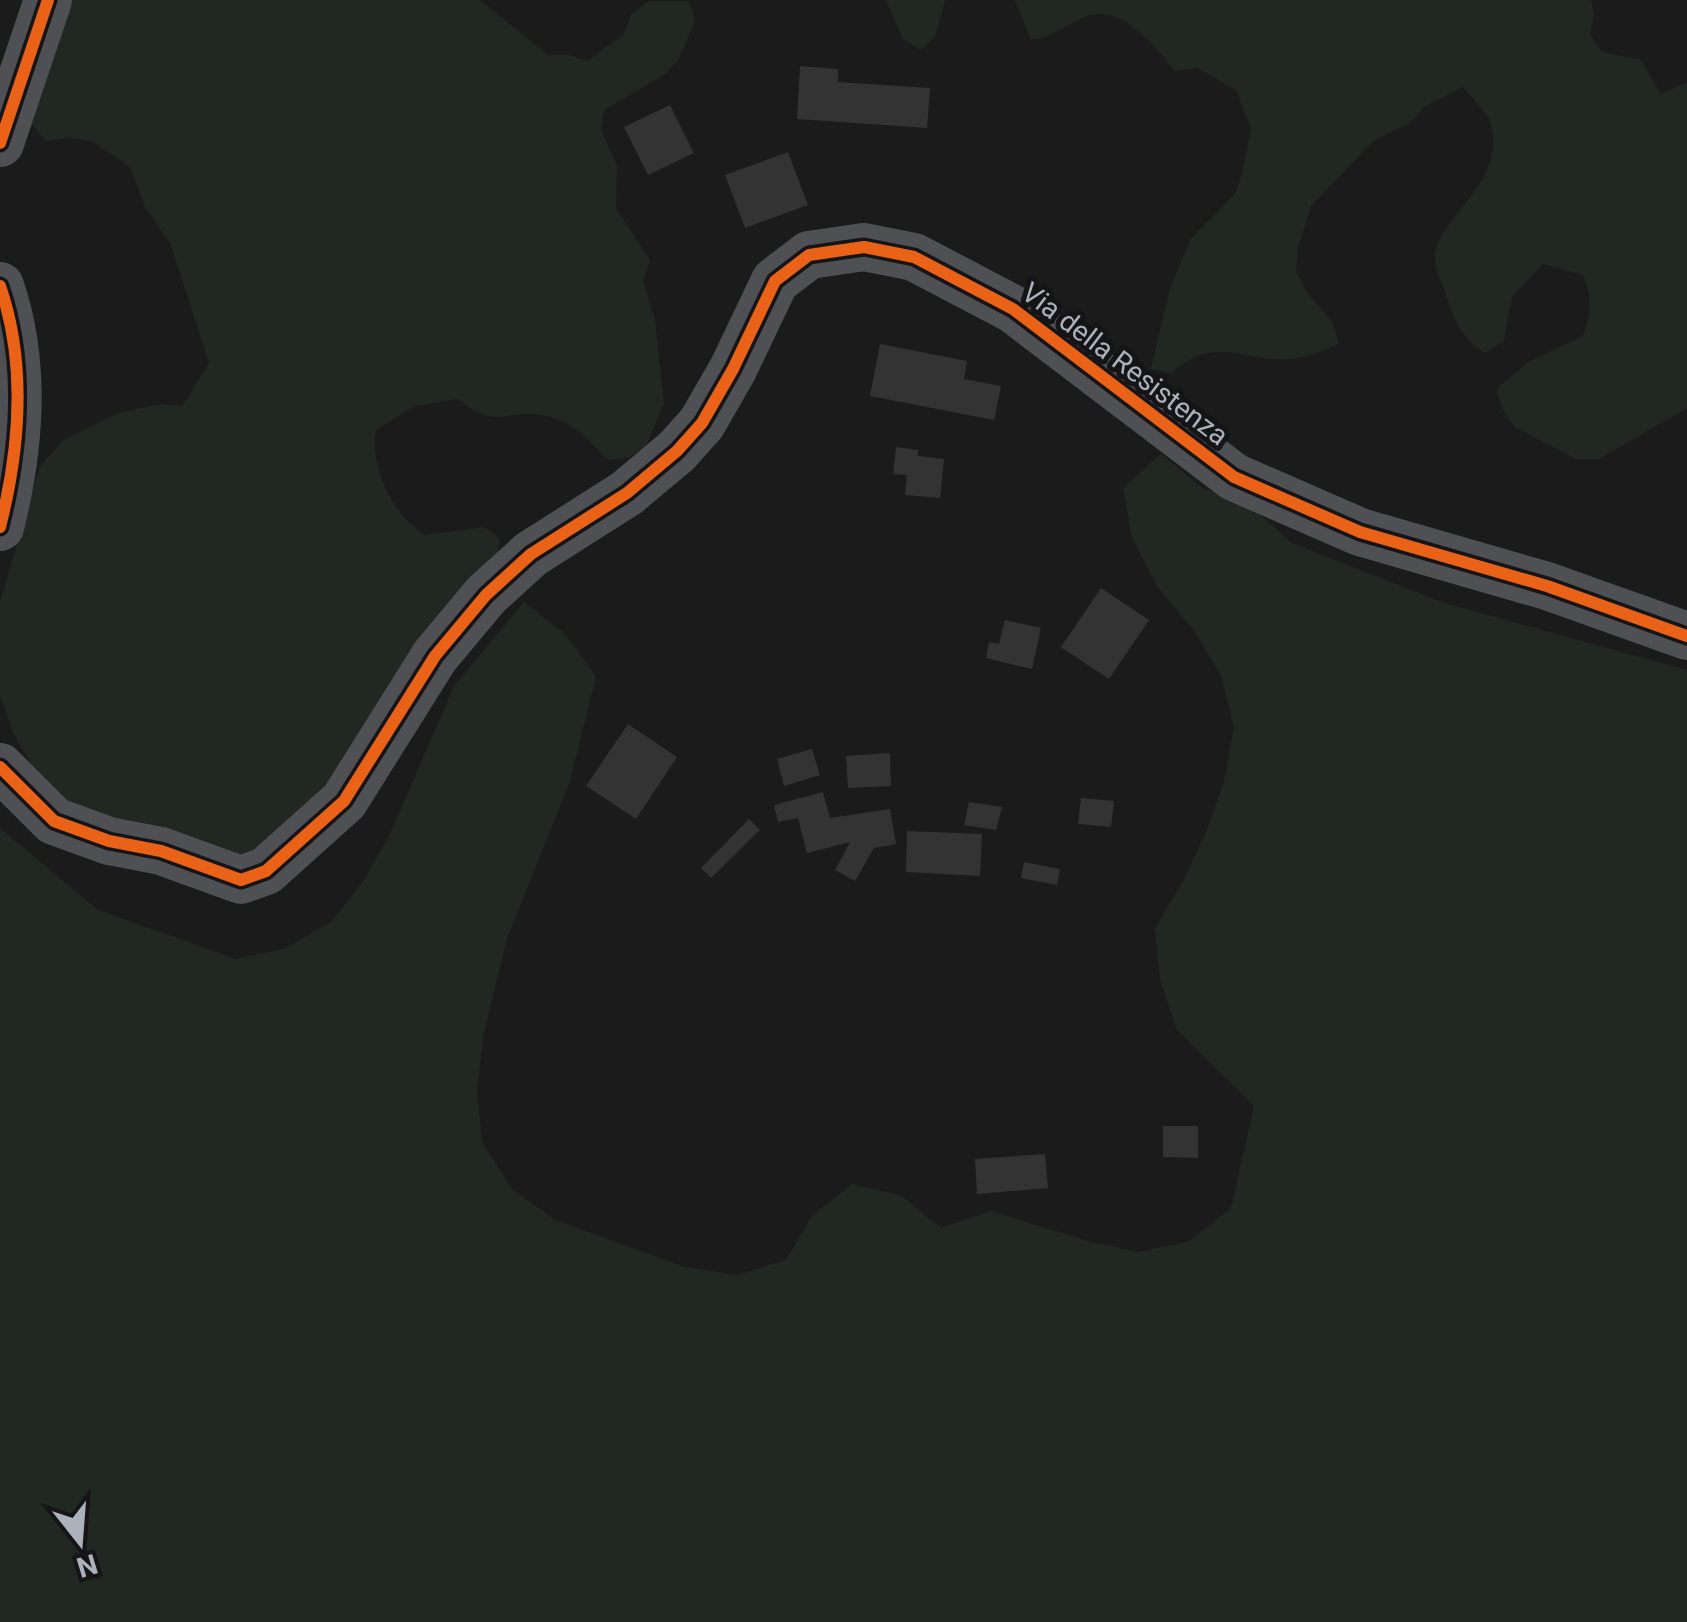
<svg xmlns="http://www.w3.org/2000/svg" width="1687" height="1622" font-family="Roboto,sans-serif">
<rect width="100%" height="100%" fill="#1b1b1b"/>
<path fill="#212822" d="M 63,0 L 480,0 L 548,55 L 568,55 L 588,61 L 623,35 L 631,15 L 648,1 L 689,1 L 695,21 L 678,61 L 662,76 L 604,110 L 601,130 L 617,166 L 616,208 L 650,260 L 643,281 L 655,320 L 664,403 L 646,446 L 629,458 L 608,460 C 589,440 571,419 542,415 C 502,409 498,431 458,399 L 415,406 L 376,430 C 369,468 393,514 425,535 L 484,527 L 500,538 L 498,558 L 361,748 L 306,810 L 275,839 L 237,860 L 92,818 L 45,787 L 13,733 L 0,695 L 0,602 L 40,466 L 62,441 L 118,413 L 160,404 L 182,406 L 209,363 L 170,243 L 145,207 L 130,167 L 92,141 L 70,138 L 46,141 L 32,125 L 28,104 Z
M 886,0 L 945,0 L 936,35 L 921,50 L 903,39 Z
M 1015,0 L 1591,0 L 1594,14 L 1590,35 L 1602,52 L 1641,60 L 1661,94 L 1687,82 L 1687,408 L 1599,459 L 1576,459 L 1515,427 L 1502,409 L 1497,389 L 1528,362 L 1583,336 C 1592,313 1592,298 1583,275 L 1543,264 L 1512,297 L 1504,341 L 1485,353 C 1462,339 1456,323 1447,298 C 1444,287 1436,273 1435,262 C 1432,219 1508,185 1491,124 C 1487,111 1471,97 1463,87 L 1425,106 L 1411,122 L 1372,142 L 1311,206 L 1298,248 L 1296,270 L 1305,290 L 1333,323 L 1339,344 C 1325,349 1308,357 1293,359 C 1244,363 1214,333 1172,373 L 1151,369 L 1170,288 L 1190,240 L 1235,194 L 1242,174 L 1251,129 L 1236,90 L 1197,68 L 1175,71 C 1156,48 1123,4 1088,16 C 1065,24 1058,36 1031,40 Z
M 1161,454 L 1203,488 L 1252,508 L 1292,543 L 1444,603 L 1687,670 L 1687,1622 L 0,1622 L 0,828 L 98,910 L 236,959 L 286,948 L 332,921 L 364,880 L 390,834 L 454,686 L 524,602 L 565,634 L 596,676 L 569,784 L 508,936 L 495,987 L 483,1037 L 477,1090 L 482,1142 L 512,1189 L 555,1220 L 685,1267 L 737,1275 L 786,1260 L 812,1216 L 852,1184 L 902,1196 L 941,1228 L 991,1211 L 1088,1241 L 1138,1252 L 1190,1241 L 1231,1208 L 1254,1106 L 1177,1030 L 1160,979 L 1155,928 L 1183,881 L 1206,832 L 1224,782 L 1234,727 L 1221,676 L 1193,629 L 1158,588 L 1132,538 L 1123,488 Z"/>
<path fill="#333" d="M 800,66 L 838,69 L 838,82 L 930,88 L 927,128 L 797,119 Z
M 670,105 L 694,153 L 648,175 L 624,127 Z
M 788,152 L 808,205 L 745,228 L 725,175 Z
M 880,344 L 967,361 L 964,379 L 1001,386 L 994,420 L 870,396 Z
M 896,447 L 918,450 L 918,456 L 944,459 L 940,498 L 905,495 L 907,475 L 893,474 Z
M 1101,588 L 1149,620 L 1109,679 L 1061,647 Z
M 1005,620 L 1041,628 L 1032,669 L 986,658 L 989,642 L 999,644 Z
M 628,724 L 677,757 L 636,819 L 586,786 Z
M 812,749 L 820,775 L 784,786 L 777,759 Z
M 890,753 L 891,786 L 848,788 L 846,756 Z
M 823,792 L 830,818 L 890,809 L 896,844 L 874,848 L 855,881 L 835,870 L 850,842 L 807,853 L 798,818 L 778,822 L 774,805 Z
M 1081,798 L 1114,801 L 1111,827 L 1078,824 Z
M 969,802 L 1002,807 L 996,830 L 964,825 Z
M 749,819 L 760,830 L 711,878 L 701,868 Z
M 907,831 L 982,834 L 980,876 L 906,872 Z
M 1024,862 L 1060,869 L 1057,885 L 1021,878 Z
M 1163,1126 L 1198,1126 L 1198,1158 L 1163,1157 Z
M 1045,1154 L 1048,1188 L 977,1194 L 975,1159 Z"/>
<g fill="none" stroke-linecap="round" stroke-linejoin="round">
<path stroke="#4f5054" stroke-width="48" d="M 0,143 L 48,0
M 0,286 C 27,364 20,448 0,527
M 0,767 L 54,821 L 109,841 L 161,851 L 241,880 L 266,871 L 344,801 L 435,656 L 486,595 L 531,554 L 627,493 L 677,451 L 702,423 L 733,369 L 775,281 L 809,255 L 864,247 L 914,257 L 1013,309 L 1234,477 L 1360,532 L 1547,586 L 1687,636"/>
<defs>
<path id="cycleway" d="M 0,143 L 48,0
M 0,286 C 27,364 20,448 0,527
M 0,767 L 54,821 L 109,841 L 161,851 L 241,880 L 266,871 L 344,801 L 435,656 L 486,595 L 531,554 L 627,493 L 677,451 L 702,423 L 733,369 L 775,281 L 809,255 L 864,247 L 914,257 L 1013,309 L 1234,477 L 1360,532 L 1547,586 L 1687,636"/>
</defs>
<use href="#cycleway" stroke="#151517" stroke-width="19"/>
<use href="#cycleway" stroke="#ea6118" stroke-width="12"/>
</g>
<g text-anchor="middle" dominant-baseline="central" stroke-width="10" stroke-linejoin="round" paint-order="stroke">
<g font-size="28" fill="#adb1bb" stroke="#151517">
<text transform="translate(1125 364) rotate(37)">Via della Resistenza</text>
</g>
</g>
<g transform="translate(80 1542) rotate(163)" stroke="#151517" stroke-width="8" paint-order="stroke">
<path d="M0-8L18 38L0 25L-18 38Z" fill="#adb1bb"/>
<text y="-15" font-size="28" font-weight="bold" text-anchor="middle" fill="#adb1bb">N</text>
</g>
</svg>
